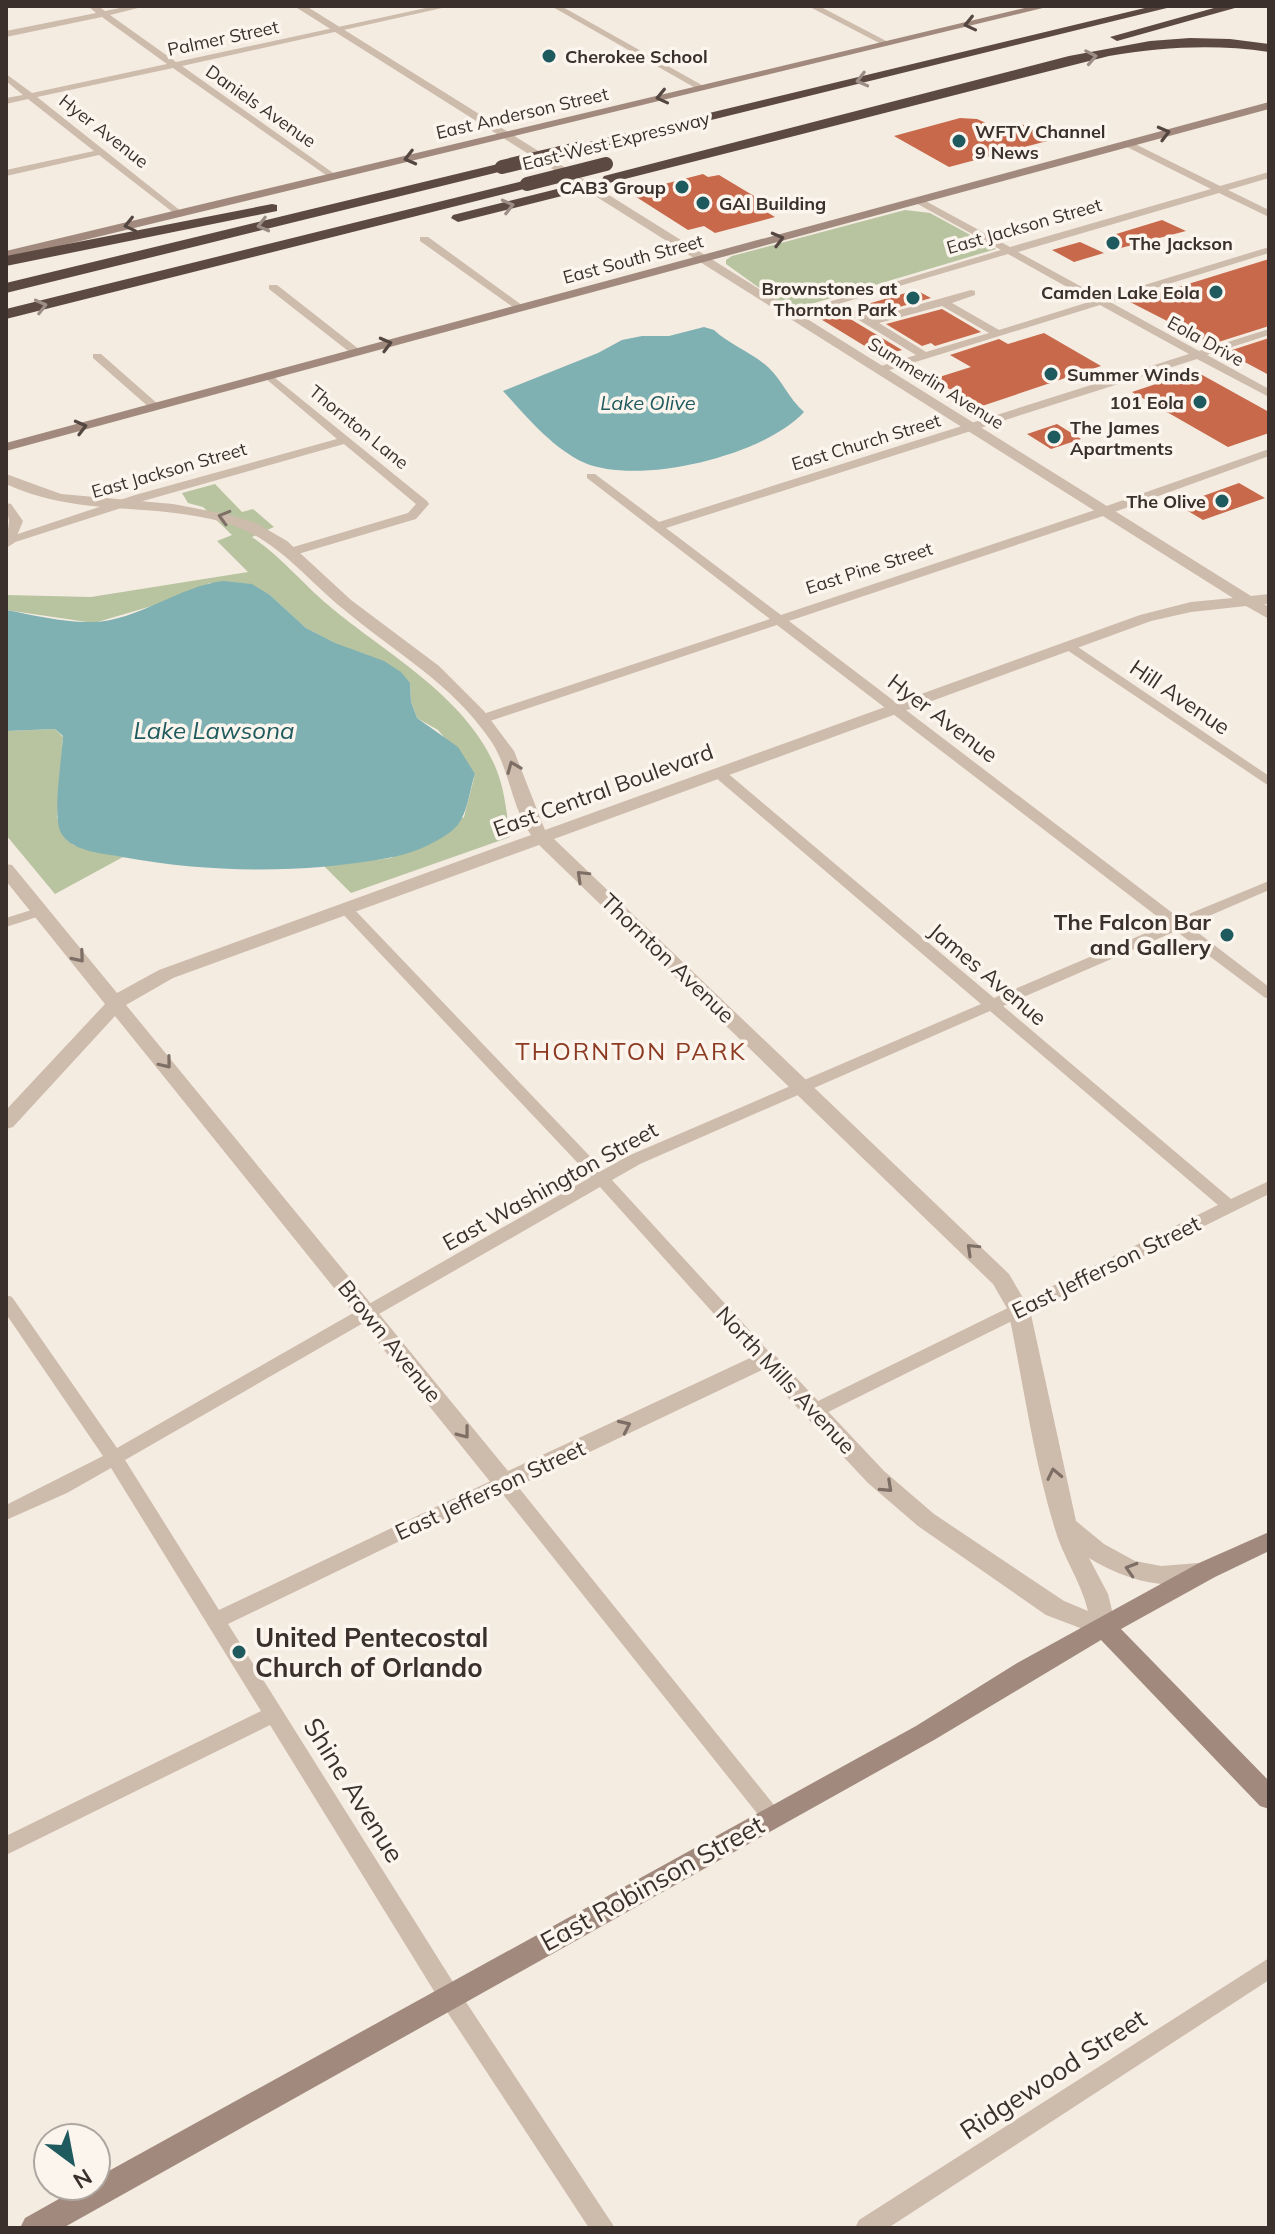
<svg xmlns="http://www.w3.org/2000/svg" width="1275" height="2234" font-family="Mulish,sans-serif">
<rect width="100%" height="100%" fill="#f4ebe1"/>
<path fill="#b8c4a0" d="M 905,210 L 930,213 L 996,249 L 801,307 L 782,304 L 726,264 L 726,260 L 732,256 Z
M 215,484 L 242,512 L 253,509 L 274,527 L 252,537 C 283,558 305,587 334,610 C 390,656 469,699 497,771 C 505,792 507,815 510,837 L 351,893 L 324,866 L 391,858 L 464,817 L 475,774 L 438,730 L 417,718 L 411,702 L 410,683 L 306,628 L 270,595 L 251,584 L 210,583 L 162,603 L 94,623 L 6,610 L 6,595 L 91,597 L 248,572 L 217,541 L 232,535 L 203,507 L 188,503 L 182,493 Z
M 55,729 L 63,737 L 57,818 L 73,845 L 123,857 L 55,894 L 6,835 L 6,731 Z"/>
<path fill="#7fb0b2" d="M 704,327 L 714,330 C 730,345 751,352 768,367 C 783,381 788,398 804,412 C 765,455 640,486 585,463 C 553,449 526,416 503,391 L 598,353 L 622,340 L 642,336 L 669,336 Z
M 223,581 L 252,584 L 270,595 L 306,628 L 335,643 L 384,661 L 401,672 L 410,683 L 411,702 L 417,718 L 458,747 L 475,774 C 468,794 468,821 449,833 C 432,845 408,855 388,858 C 300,874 209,873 122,857 C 103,853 72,852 61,833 C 52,816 62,758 63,736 L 55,729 L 6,731 L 6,610 C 34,615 64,623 93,622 C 137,621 180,586 223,581 Z"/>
<path fill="#c8694b" d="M 960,118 L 977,119 L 991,125 L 1020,123 L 1051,140 L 949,167 L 894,136 Z
M 703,174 L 708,177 L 719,175 L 764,202 L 755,205 L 775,217 L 715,233 L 704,226 L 688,230 L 630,193 Z
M 1162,220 L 1186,231 L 1117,249 L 1113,235 Z
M 1080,242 L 1104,253 L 1074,262 L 1052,250 Z
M 1269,259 L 1269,326 L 1212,344 L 1130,302 Z
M 916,290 L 931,298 L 871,315 L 857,307 Z
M 942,309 L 981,332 L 935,346 L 931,343 L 922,346 L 886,324 Z
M 846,310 L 847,317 L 902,350 L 881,356 L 819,318 Z
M 1044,333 L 1101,366 L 979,407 L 933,379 L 971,367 L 950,355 L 999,339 L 1008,344 Z
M 1269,338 L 1269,375 L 1226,352 Z
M 1195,371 L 1269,412 L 1269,433 L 1228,447 L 1132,392 Z
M 1057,424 L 1081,439 L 1051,449 L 1027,434 Z
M 1239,483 L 1265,498 L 1203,520 L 1178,505 Z"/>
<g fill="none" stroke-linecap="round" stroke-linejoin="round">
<path fill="#cdbbac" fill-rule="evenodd" d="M 88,6 L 98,6 L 105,11 L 130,6 L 146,6 L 110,15 L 176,62 L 435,6 L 451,6 L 182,66 L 336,175 L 338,177 L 333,180 L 173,68 L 37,97 L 182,212 L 182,216 L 179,217 L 99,155 L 6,176 L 6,170 L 94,151 L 28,99 L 6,104 L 6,98 L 23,95 L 6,81 L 6,74 L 32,93 L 167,64 L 102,17 L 6,37 L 6,31 L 96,13 Z
M 551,6 L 561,6 L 707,88 L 699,90 Z
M 808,6 L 819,6 L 892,44 L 885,46 Z
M 1123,141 L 1129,141 L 1220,186 L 1269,172 L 1269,178 L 1228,190 L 1269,210 L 1269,217 L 1219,193 L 1018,252 L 1102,298 L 1269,247 L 1269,253 L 1110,302 L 1199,351 L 1269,329 L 1269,335 L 1207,355 L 1269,389 L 1269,397 L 1197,359 L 666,528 L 781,615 L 1098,509 L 1269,449 L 1269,456 L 1106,515 L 789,621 L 1179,918 L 1269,881 L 1269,890 L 1188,925 L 1269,987 L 1269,999 L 1264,997 L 1176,931 L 1003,1006 L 1231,1199 L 1269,1181 L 1269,1194 L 820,1416 L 808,1416 L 805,1411 L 808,1406 L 1218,1205 L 990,1011 L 640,1164 L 612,1180 L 771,1354 L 774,1359 L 771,1364 L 759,1364 L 600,1187 L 125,1460 L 219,1610 L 497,1478 L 504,1476 L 511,1478 L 778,1810 L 781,1816 L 778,1822 L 771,1825 L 764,1822 L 501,1492 L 228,1624 L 458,1990 L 615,2228 L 589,2228 L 442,2004 L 270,1725 L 6,1855 L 6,1836 L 261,1711 L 111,1468 L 67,1493 L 6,1520 L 6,1505 L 103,1456 L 6,1314 L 6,1295 L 12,1297 L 117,1448 L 591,1177 L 341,912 L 339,909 L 341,906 L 351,906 L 603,1170 L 628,1156 L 981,1004 L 715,777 L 713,774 L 715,771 L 725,771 L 994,998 L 1167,924 L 777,625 L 487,722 L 477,722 L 475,719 L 477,716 L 770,619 L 587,478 L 587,474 L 595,474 L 659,522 L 1189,354 L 1100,305 L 883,372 L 875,372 L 875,368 L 916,355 L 849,314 L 849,310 L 857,310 L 871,318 L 971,290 L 975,291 L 975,295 L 952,303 L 999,330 L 1092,301 L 1008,254 L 794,317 L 785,315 L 1001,250 L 914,202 L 914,198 L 920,198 L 1010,247 L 1211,189 L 1123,145 ZM 942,306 L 989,333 L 926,352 L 879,323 Z
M 420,237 L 428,237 L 526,308 L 517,310 L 420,241 Z
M 269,285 L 277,285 L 360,350 L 360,354 L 352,354 L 269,289 Z
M 93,354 L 101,354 L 159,405 L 159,409 L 151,409 L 93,358 Z
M 269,373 L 427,501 L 429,504 L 416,519 L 298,554 L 290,554 L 290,548 L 408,513 L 416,504 L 344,444 L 143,501 L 6,545 L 6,538 L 135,495 L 337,439 L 265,378 L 264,376 Z
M 1069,641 L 1269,776 L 1269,786 L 1064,648 L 1063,645 Z
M 41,907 L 48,911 L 46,914 L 6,927 L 6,918 Z
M 1269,1958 L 1269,1980 L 888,2228 L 855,2228 L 859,2220 Z"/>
<path fill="#cdbbac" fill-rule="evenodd" d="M 294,6 L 306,6 L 1251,596 L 1269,594 L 1269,604 L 1264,604 L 1269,607 L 1269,619 L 1246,606 L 1191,612 L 1151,621 L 554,839 L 1009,1274 L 1030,1310 L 1076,1521 L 1104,1544 L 1135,1561 L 1161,1566 L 1199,1563 L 1207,1565 L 1211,1572 L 1207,1579 C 1166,1592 1125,1580 1089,1558 L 1108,1594 L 1116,1627 L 1113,1634 L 1104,1637 L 1046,1615 L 918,1526 L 868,1483 L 762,1370 L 512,1489 L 504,1492 L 496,1489 L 115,1016 L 13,1127 L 6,1129 L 6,1110 L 105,1004 L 6,881 L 6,864 L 12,865 L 117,993 L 159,970 L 531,835 C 511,806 510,770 491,741 C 452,683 394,652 342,608 C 303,576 276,538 226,523 C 152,501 79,518 6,484 L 6,474 L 61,494 L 173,504 L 230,515 L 256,523 L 287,541 L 351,600 L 439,666 L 484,711 L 514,751 L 545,830 L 1140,615 L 1191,602 L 1233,598 ZM 539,845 L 993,1284 L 1008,1310 C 1023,1381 1033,1457 1054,1526 C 1062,1556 1081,1581 1088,1611 L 1064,1601 L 934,1514 L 884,1471 L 773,1353 L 765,1351 L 508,1471 L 126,1005 L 173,978 Z
M 6,503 L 11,504 L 23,521 L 14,543 L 6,548 L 9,521 Z"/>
<path fill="#a18a7d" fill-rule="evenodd" d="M 1033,6 L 1051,6 L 6,259 L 6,251 Z
M 1269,102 L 1269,109 L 6,451 L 6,443 Z
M 1269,1532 L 1269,1551 L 1215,1577 L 1121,1629 L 1269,1781 L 1269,1809 L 1260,1806 L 1101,1640 L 934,1740 L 63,2228 L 20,2228 L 25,2218 L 82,2186 L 96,2186 L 96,2178 L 916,1726 L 1019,1662 L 1199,1563 Z"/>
<path fill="#5c4a42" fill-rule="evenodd" d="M 1153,6 L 1175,6 L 581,152 L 574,148 L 581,144 Z
M 1221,6 L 1242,6 L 1117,41 L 1110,37 Z
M 1190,38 L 1230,39 L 1269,44 L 1269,52 C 1214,44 1164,47 1109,56 L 609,183 L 602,179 L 604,176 L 1069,56 L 1150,41 Z
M 502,163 L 509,167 L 507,170 L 6,293 L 6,283 Z
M 527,180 L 532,181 L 532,187 L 6,319 L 6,309 Z
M 561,188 L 566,189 L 566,195 L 458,222 L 451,218 L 453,215 Z
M 272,204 L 277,205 L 277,211 L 6,266 L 6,256 Z"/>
<path stroke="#5c4a42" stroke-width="14" d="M 502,167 L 581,148
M 527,184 L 606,164"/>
</g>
<defs><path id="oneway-chevron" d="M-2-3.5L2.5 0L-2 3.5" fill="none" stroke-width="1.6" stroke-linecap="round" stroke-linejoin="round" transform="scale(2)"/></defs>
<g stroke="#544640">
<use href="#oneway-chevron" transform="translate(970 24) rotate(167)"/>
<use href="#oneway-chevron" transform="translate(662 97) rotate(167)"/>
<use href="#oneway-chevron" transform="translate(1164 133) rotate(-15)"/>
<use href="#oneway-chevron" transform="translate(410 158) rotate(166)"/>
<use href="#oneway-chevron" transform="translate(130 225) rotate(167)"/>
<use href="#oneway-chevron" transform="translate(778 239) rotate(-15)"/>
<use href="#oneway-chevron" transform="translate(386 344) rotate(-15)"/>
<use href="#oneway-chevron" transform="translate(81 427) rotate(-15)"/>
</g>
<g stroke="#9c8e87">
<use href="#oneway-chevron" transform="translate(1091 57) rotate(-11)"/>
<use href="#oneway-chevron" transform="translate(862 80) rotate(166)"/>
<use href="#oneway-chevron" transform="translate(508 206) rotate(-14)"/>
<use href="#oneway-chevron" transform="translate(263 225) rotate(166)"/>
<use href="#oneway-chevron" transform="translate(41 306) rotate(-14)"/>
</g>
<g stroke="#7d6f65">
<use href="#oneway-chevron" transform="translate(224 517) rotate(-164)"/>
<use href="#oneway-chevron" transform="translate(513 767) rotate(-112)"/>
<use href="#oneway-chevron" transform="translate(582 876) rotate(-136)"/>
<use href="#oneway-chevron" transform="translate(79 957) rotate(50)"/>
<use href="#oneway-chevron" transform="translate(166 1063) rotate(51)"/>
<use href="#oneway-chevron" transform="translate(972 1249) rotate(-136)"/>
<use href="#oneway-chevron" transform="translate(625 1426) rotate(-25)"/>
<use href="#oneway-chevron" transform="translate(464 1433) rotate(52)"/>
<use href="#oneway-chevron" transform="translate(1054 1474) rotate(-102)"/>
<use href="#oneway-chevron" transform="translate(887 1487) rotate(43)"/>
<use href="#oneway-chevron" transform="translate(1131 1569) rotate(-163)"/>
</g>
<g fill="#1f5a5e" stroke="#fbf5ee" stroke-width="3">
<circle cx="549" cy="56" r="8"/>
<circle cx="959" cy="141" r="8"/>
<circle cx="682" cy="187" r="8"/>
<circle cx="703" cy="203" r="8"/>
<circle cx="1113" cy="243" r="8"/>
<circle cx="1216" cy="292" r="8"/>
<circle cx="913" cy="298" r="8"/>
<circle cx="1051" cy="374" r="8"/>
<circle cx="1200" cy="402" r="8"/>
<circle cx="1054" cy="437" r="8"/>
<circle cx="1222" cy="501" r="8"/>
<circle cx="1227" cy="935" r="8"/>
<circle cx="239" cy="1652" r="8"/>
</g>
<g text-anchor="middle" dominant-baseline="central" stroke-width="7" stroke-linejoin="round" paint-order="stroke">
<g font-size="18" fill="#3b302b" stroke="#fbf5ee">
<text transform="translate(223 38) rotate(-12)">Palmer Street</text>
<text transform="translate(261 106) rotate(35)">Daniels Avenue</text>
<text transform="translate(522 113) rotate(-13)">East Anderson Street</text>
<text transform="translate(104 131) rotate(38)">Hyer Avenue</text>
<text transform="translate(616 141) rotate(-14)">East-West Expressway</text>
<text transform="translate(1024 226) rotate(-16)">East Jackson Street</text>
<text transform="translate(633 259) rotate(-15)">East South Street</text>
<text transform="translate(1206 341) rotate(29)">Eola Drive</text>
<text transform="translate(936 383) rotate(32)">Summerlin Avenue</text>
<text transform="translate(359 427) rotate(39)">Thornton Lane</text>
<text transform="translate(866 442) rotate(-17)">East Church Street</text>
<text transform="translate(169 470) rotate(-16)">East Jackson Street</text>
<text transform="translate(869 568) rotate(-18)">East Pine Street</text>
</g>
<g font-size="18" font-weight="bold" fill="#3b302b" stroke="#fbf5ee" text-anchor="start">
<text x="565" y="56">Cherokee School</text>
<text x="975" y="131">WFTV Channel<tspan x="975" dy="21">9 News</tspan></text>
<text x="666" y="187" text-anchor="end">CAB3 Group</text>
<text x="719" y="203">GAI Building</text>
<text x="1129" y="243">The Jackson</text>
<text x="897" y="288" text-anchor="end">Brownstones at<tspan x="897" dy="21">Thornton Park</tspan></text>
<text x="1200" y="292" text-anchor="end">Camden Lake Eola</text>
<text x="1067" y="374">Summer Winds</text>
<text x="1184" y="402" text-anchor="end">101 Eola</text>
<text x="1070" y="427">The James<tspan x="1070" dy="21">Apartments</tspan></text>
<text x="1206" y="501" text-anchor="end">The Olive</text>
</g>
<g font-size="20" font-style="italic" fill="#1f5a5e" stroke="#fbf5ee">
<text x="648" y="402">Lake Olive</text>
</g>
<g font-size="22" fill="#3b302b" stroke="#fbf5ee">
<text transform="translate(1180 697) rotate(34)">Hill Avenue</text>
<text transform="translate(943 718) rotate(37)">Hyer Avenue</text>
<text transform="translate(603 790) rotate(-20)">East Central Boulevard</text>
<text transform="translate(668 958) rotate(44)">Thornton Avenue</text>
<text transform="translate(988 974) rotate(40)">James Avenue</text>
<text transform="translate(550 1186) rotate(-29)">East Washington Street</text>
<text transform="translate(1106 1267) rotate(-26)">East Jefferson Street</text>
<text transform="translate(390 1341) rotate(51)">Brown Avenue</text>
<text transform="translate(786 1380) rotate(47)">North Mills Avenue</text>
<text transform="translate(490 1490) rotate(-25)">East Jefferson Street</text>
</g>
<g font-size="22" font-weight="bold" fill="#3b302b" stroke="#fbf5ee" text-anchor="end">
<text x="1211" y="922">The Falcon Bar<tspan x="1211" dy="25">and Gallery</tspan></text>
</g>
<g font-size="24" font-style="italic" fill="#1f5a5e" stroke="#fbf5ee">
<text x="214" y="730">Lake Lawsona</text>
</g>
<g font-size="24" letter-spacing="2" fill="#8c3b22" stroke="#fbf5ee">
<text x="631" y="1051">THORNTON PARK</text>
</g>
<g font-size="26" font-weight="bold" fill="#3b302b" stroke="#fbf5ee" text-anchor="start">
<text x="255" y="1637">United Pentecostal<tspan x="255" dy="30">Church of Orlando</tspan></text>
</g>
<g font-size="26" fill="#3b302b" stroke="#fbf5ee">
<text transform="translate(354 1790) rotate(58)">Shine Avenue</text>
<text transform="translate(652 1883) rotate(-29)">East Robinson Street</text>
<text transform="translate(1053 2074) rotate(-33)">Ridgewood Street</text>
</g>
</g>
<rect width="1275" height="2234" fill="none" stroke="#3b302b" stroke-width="16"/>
<g transform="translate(72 2162) rotate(148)"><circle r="38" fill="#fbf5ee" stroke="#aea6a0" stroke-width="2"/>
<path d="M0-6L14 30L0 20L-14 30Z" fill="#1f5a5e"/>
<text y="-12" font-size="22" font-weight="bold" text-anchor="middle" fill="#3b302b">N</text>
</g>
</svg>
